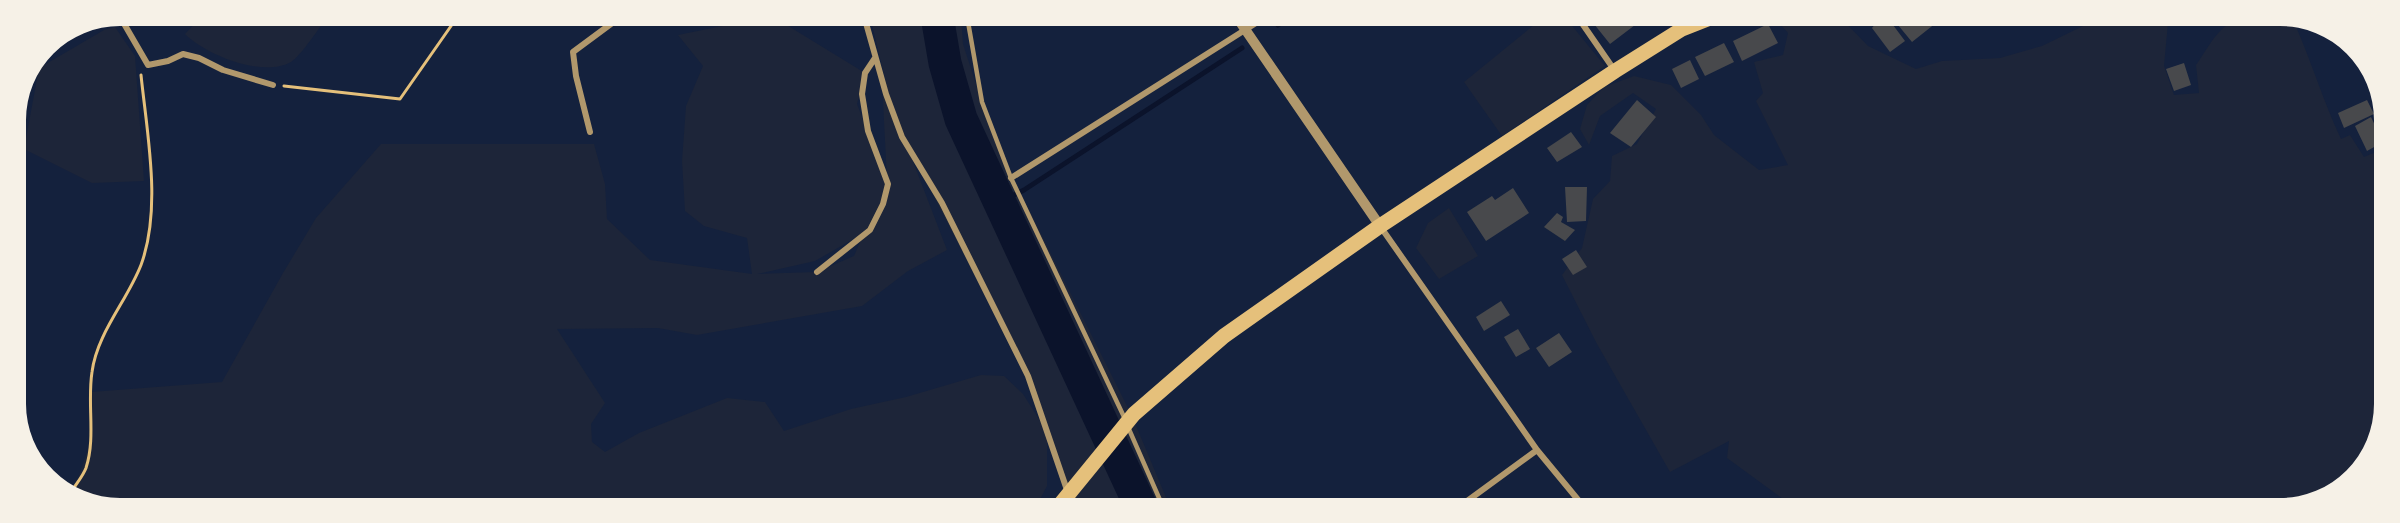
<svg xmlns="http://www.w3.org/2000/svg" width="2400" height="523" font-family="'Roboto Condensed',sans-serif">
<rect width="100%" height="100%" fill="#14213d"/>
<path fill="#1d2539" fill-rule="evenodd" d="M 203,15 L 329,15 C 321,25 301,56 291,62 C 263,78 206,55 185,34 Z
M 772,16 L 865,73 L 857,104 L 887,181 L 882,80 L 890,100 L 870,16 L 961,16 L 963,44 L 994,140 L 1132,416 L 1170,507 L 1069,507 L 1075,497 L 1068,493 L 1047,434 L 1047,486 L 1036,507 L 100,506 L 65,488 L 75,487 L 90,443 L 91,392 L 222,382 L 283,273 L 316,218 L 381,144 L 594,144 L 605,184 L 607,219 L 650,260 L 752,274 L 747,238 L 704,226 L 685,211 L 682,161 L 686,106 L 703,66 L 678,35 ZM 904,138 L 1032,387 L 1044,427 L 1023,394 L 1004,376 L 981,375 L 906,397 L 851,409 L 784,431 L 765,402 L 727,398 L 639,433 L 605,452 L 592,442 L 591,424 L 605,403 L 557,329 L 658,328 L 697,335 L 862,306 L 908,271 L 947,250 ZM 864,233 L 854,256 L 817,272 L 757,274 L 815,261 Z
M 1545,16 L 1564,16 L 1605,66 L 1502,136 L 1464,82 Z
M 1773,16 L 1840,17 L 1868,46 L 1916,69 L 1942,61 L 2000,58 L 2042,46 L 2083,26 L 2168,23 L 2164,66 L 2174,95 L 2199,93 L 2196,65 C 2204,54 2211,40 2221,30 C 2240,11 2271,16 2294,22 C 2311,60 2323,101 2341,139 L 2350,135 L 2364,157 L 2383,149 L 2383,423 L 2349,482 L 2287,508 L 1794,507 L 1727,458 L 1729,441 L 1670,472 L 1597,344 L 1562,275 L 1582,248 L 1593,199 L 1610,181 L 1612,156 L 1637,144 L 1656,109 L 1633,93 L 1600,116 L 1589,145 L 1580,129 L 1587,105 L 1604,87 L 1634,76 L 1671,85 L 1701,115 L 1714,135 L 1759,170 L 1788,165 L 1756,101 L 1763,93 L 1754,62 L 1783,55 L 1788,33 Z
M 115,27 L 135,56 L 144,181 L 92,183 L 24,149 L 39,68 L 104,30 Z
M 1449,208 L 1478,256 L 1439,279 L 1416,248 L 1428,223 Z"/>
<g fill="none" stroke-linecap="round" stroke-linejoin="round">
<path stroke="#0b132b" stroke-width="5" d="M 1278,25 L 1291,16
M 998,203 L 1024,190 L 1242,48"/>
<path stroke="#0b132b" stroke-width="33" d="M 937,16 L 945,63 L 961,119 L 1141,507"/>
</g>
<path fill="#48494c" d="M 810,16 L 838,16 L 815,26 Z
M 1606,16 L 1629,16 L 1635,25 L 1610,44 L 1594,24 Z
M 1881,17 L 1887,17 L 1905,41 L 1890,52 L 1872,28 Z
M 1909,17 L 1939,17 L 1941,19 L 1912,42 L 1898,25 Z
M 1768,24 L 1778,43 L 1742,61 L 1733,41 Z
M 1724,43 L 1734,62 L 1705,76 L 1695,57 Z
M 1690,60 L 1699,79 L 1681,88 L 1672,69 Z
M 2184,63 L 2191,85 L 2174,91 L 2166,69 Z
M 1637,100 L 1656,117 L 1631,147 L 1610,133 Z
M 2367,100 L 2374,114 L 2344,128 L 2338,113 Z
M 2371,117 L 2383,142 L 2367,151 L 2355,126 Z
M 1571,132 L 1582,147 L 1557,162 L 1547,148 Z
M 1565,187 L 1587,187 L 1586,221 L 1567,222 Z
M 1513,188 L 1529,213 L 1486,241 L 1467,212 L 1492,196 L 1495,200 Z
M 2375,189 L 2383,189 L 2383,202 L 2376,203 Z
M 1557,213 L 1563,217 L 1561,222 L 1575,230 L 1565,241 L 1544,227 Z
M 1576,250 L 1587,267 L 1573,275 L 1562,259 Z
M 1501,301 L 1510,315 L 1484,331 L 1476,317 Z
M 1518,329 L 1530,349 L 1516,357 L 1504,337 Z
M 1559,333 L 1572,352 L 1549,367 L 1536,348 Z"/>
<g fill="none" stroke-linecap="round" stroke-linejoin="round">
<path stroke="#e5c07b" stroke-width="3" d="M 284,86 L 400,99 L 458,16 L 456,15
M 72,491 C 76,484 83,476 86,468 C 96,437 87,404 92,372 C 97,333 127,301 141,265 C 162,208 147,134 141,75"/>
<path stroke="#b1986c" stroke-width="4.5" d="M 967,16 L 982,102 L 1011,178 L 1125,419
M 1128,427 L 1163,507"/>
<path stroke="#b1986c" stroke-width="6" d="M 119,15 L 148,65 L 168,61 L 183,54 L 199,58 L 223,70 L 273,85
M 864,16 L 886,94 L 902,137 L 942,203 L 1028,376 L 1068,493
M 1577,16 L 1615,71
M 590,132 L 576,76 L 573,52 L 623,15
M 1011,178 L 1267,16
M 1380,226 L 1537,450 L 1584,507
M 817,272 L 870,230 L 883,204 L 888,184 L 868,131 L 862,94 L 865,73 L 875,58
M 1459,507 L 1537,450"/>
<path stroke="#b1986c" stroke-width="10" d="M 1236,16 L 1380,226"/>
<path stroke="#e5c07b" stroke-width="15" d="M 1058,507 L 1134,414 L 1224,336 L 1380,226 L 1615,71 L 1682,29 L 1715,16"/>
</g>
<path d="M0 0H2400V523H0ZM120 26H2280A94 94 0 0 1 2374 120V404A94 94 0 0 1 2280 498H120A94 94 0 0 1 26 404V120A94 94 0 0 1 120 26Z" fill="#f6f1e7" fill-rule="evenodd"/>
</svg>
